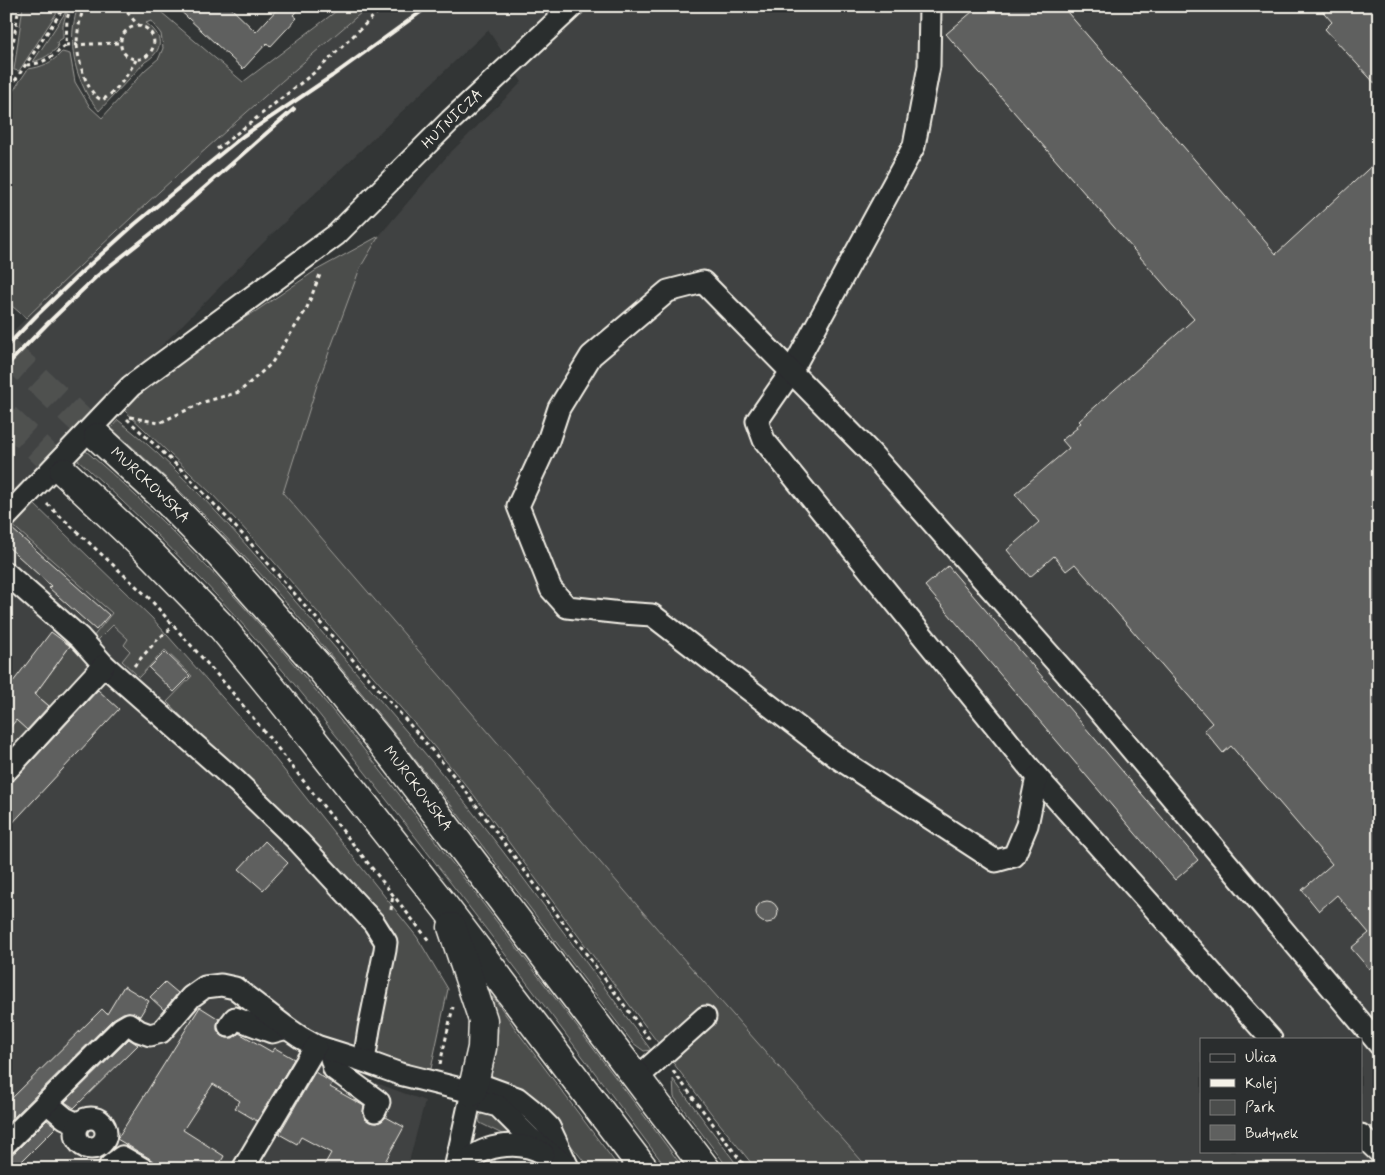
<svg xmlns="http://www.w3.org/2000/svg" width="1385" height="1175" font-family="Mynerve,sans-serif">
<rect width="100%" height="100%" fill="#323535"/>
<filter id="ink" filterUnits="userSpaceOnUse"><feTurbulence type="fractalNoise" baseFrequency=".02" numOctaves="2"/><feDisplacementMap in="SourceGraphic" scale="10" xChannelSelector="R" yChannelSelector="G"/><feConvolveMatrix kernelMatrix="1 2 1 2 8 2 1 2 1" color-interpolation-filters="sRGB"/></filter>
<g filter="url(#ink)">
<path fill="#404242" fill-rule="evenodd" d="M 369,6 L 1379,6 L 1379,1169 L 869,1169 L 673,947 L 283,493 L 317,385 L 360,268 L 379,236 L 449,154 L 522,82 L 488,30 L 271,235 L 127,381 L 12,503 L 192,672 L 370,926 L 376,942 L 365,1001 L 352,1054 L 368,1080 L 425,1101 L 407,1169 L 6,1169 L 6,338 L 49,296 L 184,169 L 312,54 ZM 1201,1039 L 1361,1039 L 1361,1151 L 1201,1151 Z"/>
<path fill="#4b4d4c" stroke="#a09f9a" d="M 7,6 L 14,6 L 6,62 L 6,13 Z
M 23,6 L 61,6 L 19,71 L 14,70 Z
M 78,6 L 154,6 L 243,82 L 343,6 L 369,6 C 251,106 137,210 26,318 L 6,301 L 6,106 L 9,97 L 28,69 C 42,67 52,63 62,52 L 70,54 L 75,82 L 90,107 L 102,118 L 145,70 L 159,58 L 163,48 L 161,34 L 151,21 L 146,23 C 163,35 165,50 145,62 L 99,111 C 94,104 87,96 84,88 C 71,62 69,34 78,6 Z
M 67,10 L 63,25 L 63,38 L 57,42 L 58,47 C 50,55 43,59 33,62 Z
M 379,236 L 360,268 L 317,385 L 283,493 L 673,947 L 869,1169 L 756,1169 L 711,1113 L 631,1007 L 473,794 L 427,738 L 261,547 L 212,494 L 124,410 L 147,387 L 196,346 L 256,311 L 315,271 Z
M 118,420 C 192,478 253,553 314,623 C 357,674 401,724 443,775 C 515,864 582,958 651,1050 L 644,1051 L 633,1043 C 542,925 454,805 359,690 C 325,648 290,606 254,567 C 209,518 161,472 111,428 Z
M 85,450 C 228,573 345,723 459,872 C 534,971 610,1069 684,1169 L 667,1169 C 584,1058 501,948 417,839 C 349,751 280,662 203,581 C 162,539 120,498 76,458 Z
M 32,502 L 152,618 L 260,740 L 417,937 L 448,989 L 431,1069 L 375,1060 L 393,939 L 263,797 L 167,702 L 192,676 L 165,650 L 139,677 L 122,661 L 130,651 L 124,645 L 128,639 L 113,625 L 97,641 L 93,637 L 112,613 L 11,524 Z
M 70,646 L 90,663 L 53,709 L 35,694 Z
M 16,720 L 32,733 L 6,756 L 6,733 Z
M 492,997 L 495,999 L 517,1031 L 620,1169 L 590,1169 L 541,1108 L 490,1079 L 493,1066 L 491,1065 L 497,1040 L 498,1030 Z
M 673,1079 L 740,1169 L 729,1169 L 674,1097 Z
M 489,1111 L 514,1133 L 510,1138 L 480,1123 C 478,1116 482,1112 489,1111 Z
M 494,1157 L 496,1165 C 509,1164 524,1159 535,1169 L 472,1169 L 475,1166 Z"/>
<path fill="#5f605f" stroke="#f4f1e8" d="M 175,6 L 229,6 L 256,32 L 280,6 L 301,6 L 293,15 L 297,18 L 284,32 L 270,47 L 267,43 L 243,69 Z
M 979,6 L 1062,6 L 1276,254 L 1379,159 L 1379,960 L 1369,969 L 1351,948 L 1369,933 L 1337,895 L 1319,911 L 1302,890 L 1332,864 L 1231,746 L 1223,753 L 1204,730 L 1212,723 L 1075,564 L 1066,571 L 1054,556 L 1030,577 L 1007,550 L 1039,522 L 1015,494 L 1069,448 L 1062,440 L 1077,428 L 1076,426 L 1081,423 L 1079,421 L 1194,319 L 946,34 Z
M 1318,6 L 1368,6 L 1379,18 L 1379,88 L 1325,29 L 1332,22 Z
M 11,528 L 109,615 L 96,630 L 49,588 L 51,586 L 6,545 L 6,529 Z
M 948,566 L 1198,860 L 1175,880 L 925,586 Z
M 51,632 L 70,646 L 35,694 L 49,706 L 27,730 L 16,720 L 6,733 L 6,691 Z
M 165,652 L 190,676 L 174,692 L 149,668 Z
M 98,690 L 119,709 L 6,830 L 6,784 L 15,779 Z
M 265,841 L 288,863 L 263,890 L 239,869 Z
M756 912a11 11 0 1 1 22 0a11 11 0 1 1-22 0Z
M 165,982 L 178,993 L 164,1010 L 150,997 Z
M 124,986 L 149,1001 L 140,1016 L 129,1012 L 123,1013 L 113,1019 L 6,1125 L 6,1104 L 102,1009 L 107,1014 Z
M 200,1007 L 219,1019 L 217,1024 L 217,1030 L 222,1036 L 227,1038 L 233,1038 L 239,1033 L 272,1052 L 275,1048 L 294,1059 L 257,1121 L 235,1108 L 240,1101 L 213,1084 L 183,1130 L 224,1156 L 217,1169 L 163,1169 L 149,1158 L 117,1139 Z
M 129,1039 L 138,1045 L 74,1108 L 65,1102 Z
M 315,1072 L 332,1083 L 330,1087 L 364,1106 L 363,1113 L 365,1119 L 370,1122 L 377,1123 L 382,1121 L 386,1117 L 404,1127 L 381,1169 L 322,1169 L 331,1153 L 301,1137 L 297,1144 L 279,1134 Z
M 47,1120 L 56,1127 L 14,1169 L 6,1169 L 6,1155 L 10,1155 L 15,1152 Z"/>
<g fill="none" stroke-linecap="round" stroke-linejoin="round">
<path stroke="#4f5150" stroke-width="28" stroke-dasharray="28 14" stroke-linecap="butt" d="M 6,352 L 27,370 L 98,437
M 6,418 L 64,472"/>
<defs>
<g id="minor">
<path d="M 930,6 L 929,66 L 914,146 L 791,372 L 757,421 L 764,440 L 1037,777 L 1271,1039"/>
<path id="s1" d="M 6,517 L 131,386 L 336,235 L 450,121 L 573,6"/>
<path d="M 6,573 L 80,638 L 104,665 L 237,782 L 299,842 L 374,923 L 386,942 L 385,950 L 369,1029 L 364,1061"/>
<path d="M 6,771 L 104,665"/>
<path d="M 1037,777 L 1027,825 L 1014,856 L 996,861 L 838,758 L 652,615 L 622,613 L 567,607 L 551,589 L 518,506 L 548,441 L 559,408 L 591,356 L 668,291 L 703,282 L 870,452 L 1095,706 L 1379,1044"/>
<path d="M 229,1026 L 235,1018 L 272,1032 L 287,1028"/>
<path d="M 329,1051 L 334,1069 L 379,1102 L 375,1111"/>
<path d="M 637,1078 L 705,1017"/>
<path d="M 482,1089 L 487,1087 L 517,1098 L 532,1110 L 549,1127 L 567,1165"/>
<path d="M 47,1103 L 65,1118 L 78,1124"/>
<circle cx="91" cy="1133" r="15"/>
<path d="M 1361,1135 L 1379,1152"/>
<path d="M 6,1143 L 122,1028 L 129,1024 L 139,1031 L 150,1035 L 161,1032 L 191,997 L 205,987 L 221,985 L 235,988 L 287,1028 L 300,1037 L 316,1046 L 364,1061 L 400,1074 L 472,1092 L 483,1102 L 498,1106 L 529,1137 L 567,1166"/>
<path d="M 110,1166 L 122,1157 L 143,1169"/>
<path d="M 243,1169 L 316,1046"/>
<path d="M 455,1169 L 472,1092"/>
<path d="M 461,1169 C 477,1144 519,1139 543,1153"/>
</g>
<g id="highway">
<path id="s2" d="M 98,437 L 160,494 L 220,555 L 320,668 L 394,758 L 706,1169"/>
<path d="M 64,472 L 151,554 L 220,625 L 275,692 L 445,907 L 644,1169"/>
<path d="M 452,927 L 483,1020 L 482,1048 L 472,1092"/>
</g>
</defs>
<use href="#minor" stroke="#f4f1e8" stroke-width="25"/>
<use href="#highway" stroke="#f4f1e8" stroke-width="31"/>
<path stroke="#f4f1e8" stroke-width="3" stroke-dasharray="4 4" stroke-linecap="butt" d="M 84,6 C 80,19 77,32 77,45 C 78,60 87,95 102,100 C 117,92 128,74 136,60
M 122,6 C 128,12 133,21 140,26 C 146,31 141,25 147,29 C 164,42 146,67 129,57 C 119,52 118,38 126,31 C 130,27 135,26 140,26
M 66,45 L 120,43
M 27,65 C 45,63 52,57 66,45 L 67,19 L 71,6
M 6,88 L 19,6
M 6,94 L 65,6
M 217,149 L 320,68 L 384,6
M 130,417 L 159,423 L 204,402 L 239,392 L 271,364 L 306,310 L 321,272
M 127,419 L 184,472 L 244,536 L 418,734 L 459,782 L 650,1040
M 47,504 L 149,598 L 227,686 L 276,746 L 430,942
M 134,666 L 158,639 L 174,626
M 391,910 L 393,894
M 440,1064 L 453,1007
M 673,1071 L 747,1169"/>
<use href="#minor" stroke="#2a2d2e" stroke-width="21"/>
<use href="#highway" stroke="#2a2d2e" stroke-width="28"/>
<path stroke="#f4f1e8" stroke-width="4" d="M 6,347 L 37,315 L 84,270 L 135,224 L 186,182 L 243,136 L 332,76 L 429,6
M 6,366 L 48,323 L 97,276 L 162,225 L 294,109"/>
</g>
</g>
<g text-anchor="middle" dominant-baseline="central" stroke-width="5" stroke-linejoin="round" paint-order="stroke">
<g font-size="15" fill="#f4f1e8" stroke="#2a2d2e">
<text stroke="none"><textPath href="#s1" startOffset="600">HUTNICZA</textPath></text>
<text stroke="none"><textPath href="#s2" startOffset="71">MURCKOWSKA</textPath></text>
<text stroke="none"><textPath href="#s2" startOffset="476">MURCKOWSKA</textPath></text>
</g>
</g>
<rect width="1385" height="1175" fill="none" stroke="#2a2d2e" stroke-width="25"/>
<rect x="12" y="12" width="1360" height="1150" fill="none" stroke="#f4f1e8" stroke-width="2" filter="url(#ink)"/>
<rect x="1200" y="1038" width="162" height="115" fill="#2a2d2e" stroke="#7b7b78"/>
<rect x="1210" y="1054" width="25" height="8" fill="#2a2d2e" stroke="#7b7b78"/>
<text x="1245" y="1062" font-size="15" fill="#f4f1e8">Ulica</text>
<rect x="1210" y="1079" width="25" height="8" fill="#f4f1e8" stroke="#7b7b78"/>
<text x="1245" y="1088" font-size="15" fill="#f4f1e8">Kolej</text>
<rect x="1210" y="1100" width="25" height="15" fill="#4b4d4c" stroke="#7b7b78"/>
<text x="1245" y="1112" font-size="15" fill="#f4f1e8">Park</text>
<rect x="1210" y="1125" width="25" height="15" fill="#5f605f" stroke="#7b7b78"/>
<text x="1245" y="1138" font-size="15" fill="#f4f1e8">Budynek</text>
</svg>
